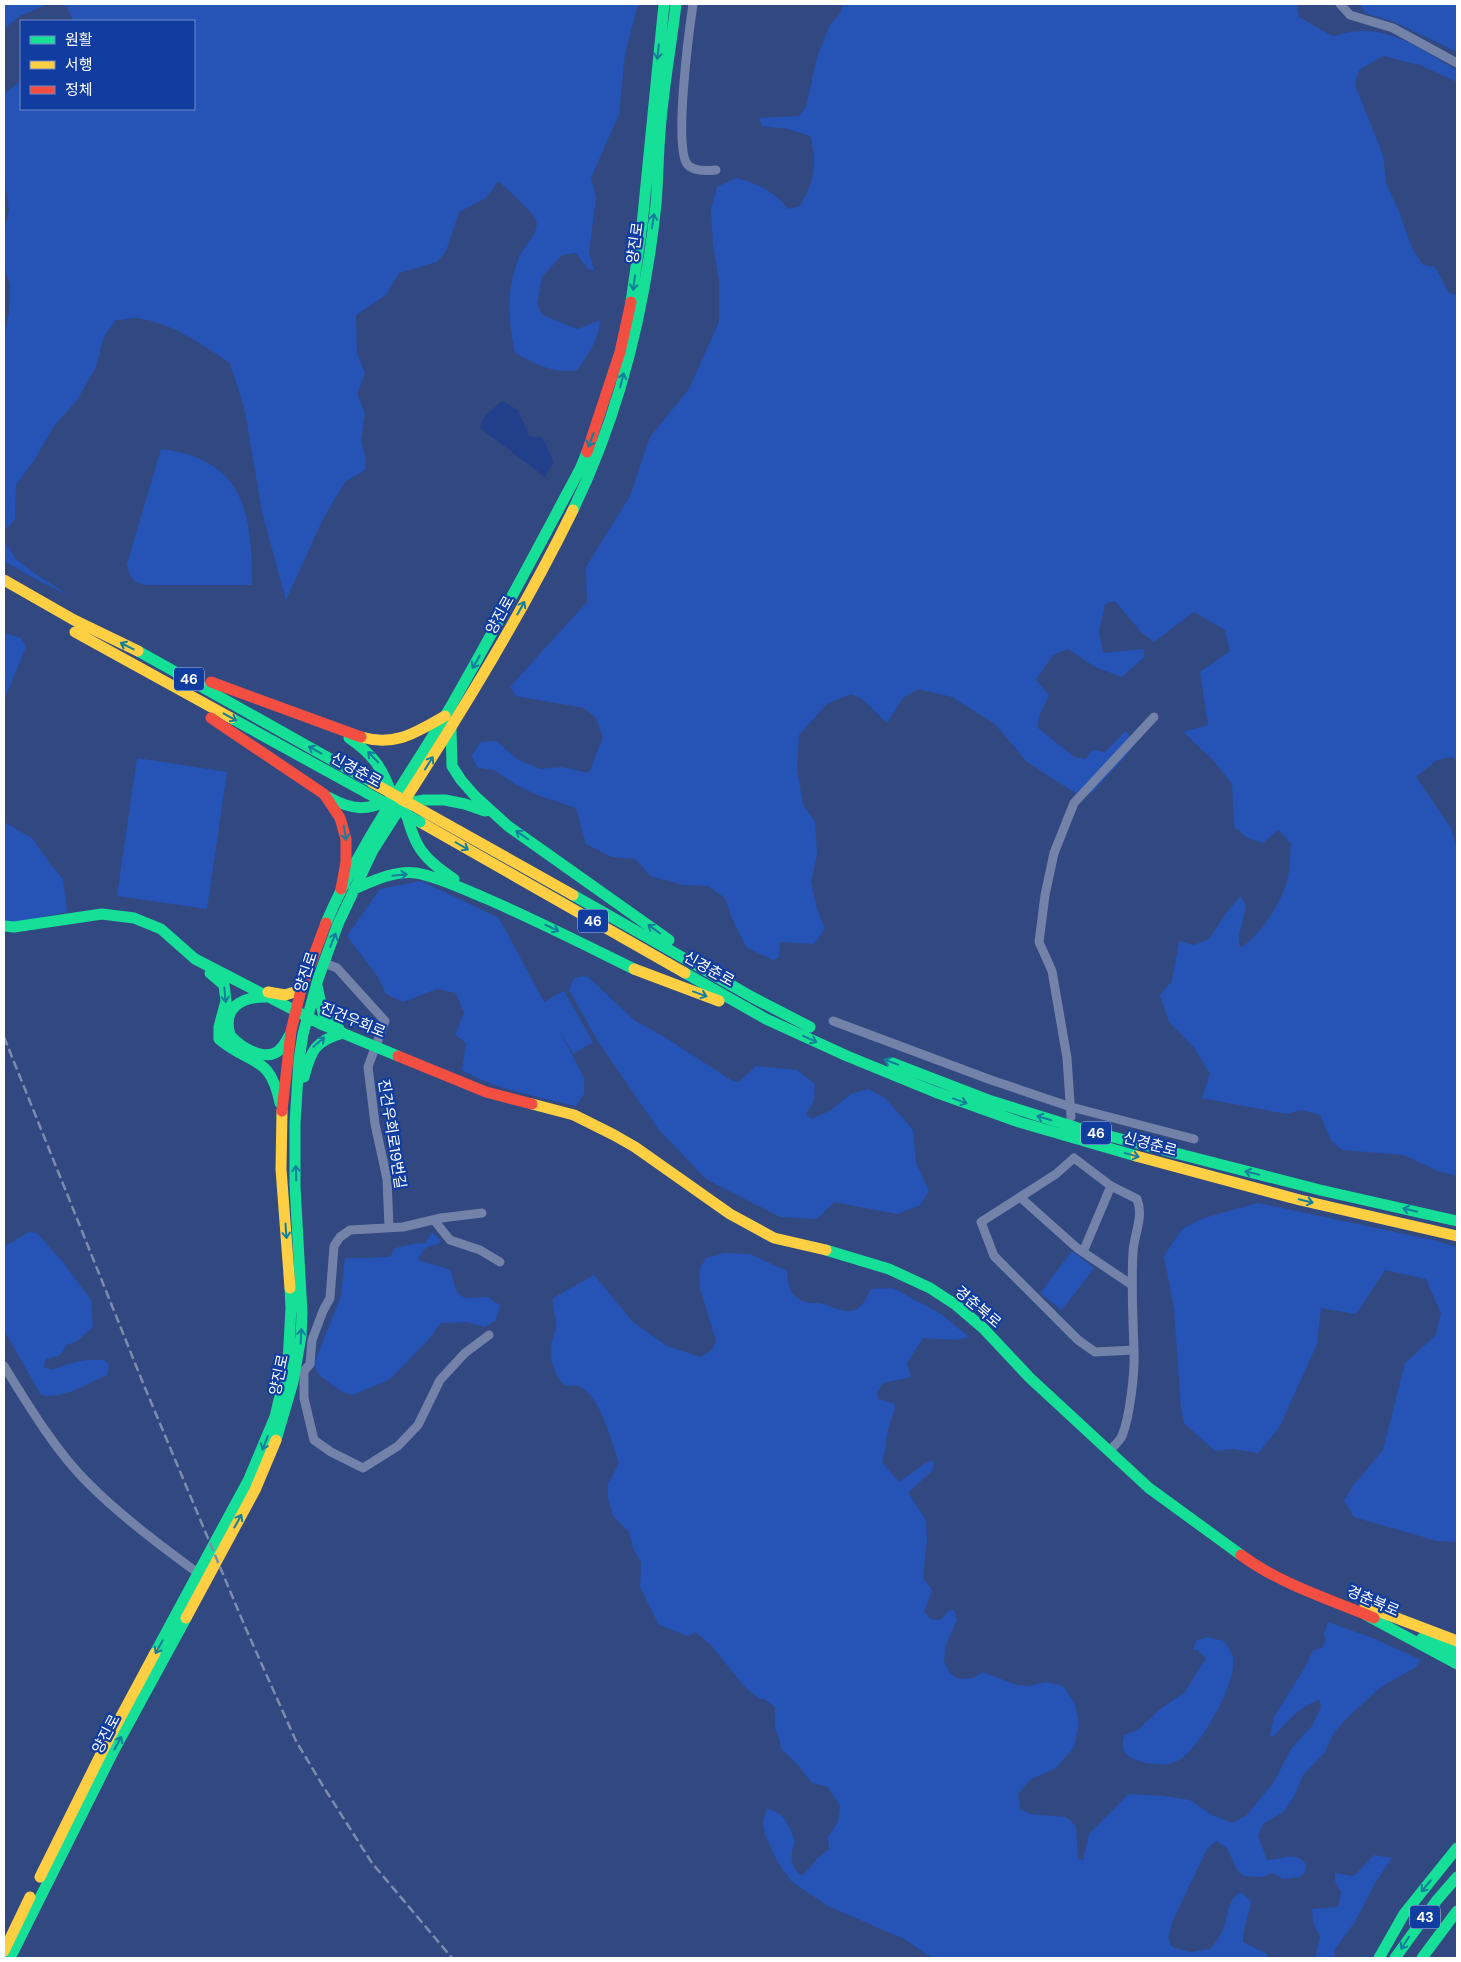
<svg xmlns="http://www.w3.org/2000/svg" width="1461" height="1962" font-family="'DM Sans','Noto Sans KR',sans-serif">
<rect width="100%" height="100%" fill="#314980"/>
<path fill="#2653b6" d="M 4,4 L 48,4 L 20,16 L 4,29 Z
M 61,4 L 638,4 L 625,54 L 619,114 L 591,178 L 596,198 L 589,252 L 594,271 L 588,269 L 576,253 L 562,255 L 542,277 L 537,303 L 542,315 L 578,329 L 600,320 C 599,340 588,354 577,370 C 554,374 535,364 515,353 C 508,320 506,290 519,257 C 524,245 540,233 536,220 C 534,213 505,187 498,181 L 486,198 L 459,212 L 446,251 L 437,262 L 399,273 L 386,295 L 356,315 L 357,353 L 365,373 L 357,394 L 365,413 L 361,440 L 366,460 L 365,470 L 345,482 L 323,519 L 286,600 L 262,512 L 245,411 L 230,363 C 202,344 170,322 136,318 C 129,318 122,320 116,320 L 104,336 L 96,367 L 77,400 L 54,426 L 35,459 L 16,485 L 15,519 L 4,531 L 4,339 L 9,312 L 10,285 L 4,266 L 4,229 L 9,211 L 4,174 L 4,94 L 21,81 L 21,109 L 194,109 L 194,21 L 73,21 L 67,6 Z
M 844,4 L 1297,4 L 1299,17 L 1332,36 C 1342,34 1352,31 1362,31 C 1398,30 1427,54 1457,70 L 1457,82 L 1420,65 L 1383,56 L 1359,70 L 1355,85 L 1383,155 L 1386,183 L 1398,209 L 1412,248 L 1423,265 L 1435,267 L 1449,293 L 1457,295 L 1457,760 L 1452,757 L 1437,760 L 1416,777 L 1451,828 L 1457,849 L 1457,1176 L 1438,1171 L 1404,1155 L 1342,1150 L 1331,1140 L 1320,1115 L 1301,1110 L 1286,1114 L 1202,1098 L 1210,1074 L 1193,1046 L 1169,1022 L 1160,995 L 1172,981 L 1179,941 L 1194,945 L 1209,939 L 1227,912 L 1241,896 L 1246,907 L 1239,935 L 1240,948 C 1261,935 1282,902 1288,878 C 1290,867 1290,854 1291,843 L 1278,830 L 1263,843 L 1248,838 L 1234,827 L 1232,784 L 1214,761 L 1183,732 L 1208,725 L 1200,672 L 1230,651 L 1225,630 L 1194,612 L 1154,642 L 1141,632 L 1115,601 L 1105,604 L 1099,632 L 1103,653 L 1144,649 L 1144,657 L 1122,677 L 1095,667 L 1068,649 L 1053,655 L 1036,680 L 1049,695 L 1039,716 L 1038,728 L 1074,757 L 1086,759 L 1092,750 L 1105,752 L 1126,731 L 1135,744 C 1122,762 1106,776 1092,793 L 1077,794 L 1027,762 L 995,724 L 952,697 L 918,689 L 903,698 L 887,723 L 861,698 L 851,694 L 827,704 L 799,735 L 797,769 L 803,805 L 815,821 L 817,855 L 811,882 L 817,909 L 825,929 L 814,944 L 780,942 L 779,957 L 773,960 L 746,947 L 731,916 L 725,898 L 708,886 L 683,885 L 650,876 L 636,859 L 612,857 L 586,844 L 576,808 L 537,795 L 515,784 L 494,770 L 478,768 L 471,756 L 481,742 L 496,741 L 517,759 L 540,769 L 561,767 L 589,773 L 603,737 L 596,718 L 584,708 L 516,696 L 510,687 L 587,602 L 586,567 L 630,496 L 650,437 L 689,389 L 719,322 L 719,280 L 713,244 L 711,210 L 717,187 L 736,178 C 758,184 773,190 788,209 L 800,206 C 814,183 818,162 810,136 L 788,129 L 762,126 L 759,118 L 799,116 L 806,107 L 817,57 L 830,25 L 840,13 Z
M 1360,4 L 1457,4 L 1457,52 L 1395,22 L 1365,13 Z
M 161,449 C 245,459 252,514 252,585 L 147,585 C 133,583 130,578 127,564 Z
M 4,540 L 16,559 L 34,573 L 70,596 L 39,581 L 4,561 Z
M 4,633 L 21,638 L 26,647 L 4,700 Z
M 137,758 L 227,772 L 207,909 L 117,896 Z
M 4,822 L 32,838 L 48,861 L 63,879 L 67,912 L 15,923 L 4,921 Z
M 421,881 L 499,918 L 544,1002 L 564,991 L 593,1042 L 573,1054 L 558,1028 L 584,1078 L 584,1094 L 576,1106 C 537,1096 496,1090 462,1070 L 466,1043 L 455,1035 L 464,1013 L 456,993 L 437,989 L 403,1002 L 386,994 L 378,977 L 347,936 L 380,889 Z
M 587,976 L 634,1020 L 666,1038 L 731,1080 L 739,1082 L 756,1066 L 797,1070 L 815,1084 L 814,1101 L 806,1114 L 812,1119 L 831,1110 L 851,1094 L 868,1089 L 885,1098 L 913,1130 L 916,1163 L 929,1191 L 920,1205 L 897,1214 L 834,1202 L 817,1219 L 780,1217 L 706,1179 L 659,1130 L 599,1043 L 569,990 L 574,978 Z
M 1258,1203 L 1433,1240 L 1457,1247 L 1457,1542 L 1437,1541 L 1354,1517 L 1344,1501 L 1353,1486 L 1383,1450 L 1405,1363 L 1436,1335 L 1441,1313 L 1426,1279 L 1385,1270 L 1356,1314 L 1321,1308 L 1317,1344 L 1279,1428 L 1258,1453 L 1233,1449 L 1215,1451 L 1184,1423 L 1181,1408 L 1174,1308 L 1164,1256 L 1182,1229 L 1204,1218 Z
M 29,1232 L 37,1233 L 62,1261 L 91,1300 L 93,1327 L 77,1341 L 67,1345 L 59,1356 L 46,1359 L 44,1367 L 53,1370 C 69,1362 87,1359 104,1360 L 109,1365 L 107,1375 C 88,1383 63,1400 41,1395 L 4,1330 L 4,1247 Z
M 433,1233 L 440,1240 L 439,1244 C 427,1245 423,1249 418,1260 L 451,1270 L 454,1284 L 458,1294 L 465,1298 L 487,1297 L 500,1305 L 496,1320 L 485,1327 L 467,1322 L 441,1323 L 428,1340 L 390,1379 L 353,1395 L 342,1392 L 319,1375 L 314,1364 L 341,1296 L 345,1258 C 360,1259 375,1257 390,1257 L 395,1248 L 418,1243 L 424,1244 Z
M 1072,1251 L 1094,1268 L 1062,1310 L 1040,1293 Z
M 724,1253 L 750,1254 L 787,1271 C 787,1284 791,1298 805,1302 C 811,1304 818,1302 824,1304 C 834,1308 844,1313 855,1310 C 863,1307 867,1296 871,1289 L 893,1288 L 941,1314 L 969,1337 L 956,1340 L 923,1338 L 907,1363 L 911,1377 L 883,1383 L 877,1392 L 878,1399 L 895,1404 C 895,1413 891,1418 889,1427 C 885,1440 887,1449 882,1462 L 899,1482 L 924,1464 L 934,1460 L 933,1470 L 908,1493 L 926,1520 L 927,1539 L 923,1578 L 932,1590 L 924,1612 L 930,1619 L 941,1620 L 950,1609 L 955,1612 L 957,1620 L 945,1647 L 944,1662 L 951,1674 L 959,1679 L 973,1678 L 983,1672 L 1016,1685 L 1030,1686 L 1045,1682 L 1063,1686 L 1075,1704 L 1079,1724 L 1074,1747 L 1056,1768 L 1030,1780 L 1018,1794 L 1020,1809 L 1030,1814 L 1066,1817 L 1076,1826 L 1078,1859 L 1083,1860 L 1089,1834 L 1129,1794 L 1164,1796 L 1190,1800 L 1212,1815 L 1232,1823 L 1246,1816 L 1274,1782 L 1291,1749 L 1312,1726 L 1321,1707 L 1319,1700 C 1300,1706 1286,1722 1273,1737 L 1270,1735 L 1274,1717 L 1304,1669 L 1313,1650 L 1322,1648 L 1326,1640 L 1324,1634 L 1328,1622 L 1375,1639 L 1421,1660 L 1416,1667 L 1381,1687 L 1346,1719 L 1333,1734 L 1325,1752 L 1303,1775 L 1294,1797 L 1283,1812 L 1263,1824 L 1258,1836 L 1267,1860 C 1283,1860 1293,1850 1306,1864 L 1305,1872 L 1300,1877 L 1283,1879 L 1272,1873 L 1262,1877 L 1243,1876 L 1237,1870 L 1227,1848 L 1216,1841 L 1207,1849 L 1173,1920 L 1168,1937 L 1172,1947 L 1190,1952 L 1210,1949 C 1215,1943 1221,1936 1224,1928 C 1228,1916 1227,1899 1241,1892 L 1251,1901 C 1249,1916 1243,1927 1243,1942 L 1267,1954 L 1268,1958 L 932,1958 L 906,1940 L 828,1906 L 791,1881 L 777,1861 L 765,1834 L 763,1821 L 767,1809 C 784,1811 790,1827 795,1841 C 790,1855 789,1866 802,1876 L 818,1858 L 829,1849 L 828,1837 L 838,1822 L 840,1806 L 828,1787 L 812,1783 L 797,1764 L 782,1750 L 775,1726 L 775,1707 L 764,1699 L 759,1699 L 743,1685 L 711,1645 L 695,1632 L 688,1636 L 659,1625 L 640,1587 L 641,1562 L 633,1548 L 629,1532 L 613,1516 L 608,1498 L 608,1484 L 619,1463 C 612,1443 600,1393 578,1386 C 575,1385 570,1386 566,1386 C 554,1377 549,1357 552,1342 C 553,1336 557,1329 556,1322 C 555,1313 552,1308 553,1298 L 594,1275 L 632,1321 L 665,1345 L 700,1357 L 712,1350 L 716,1341 L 700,1288 L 699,1270 L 706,1258 Z
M 1207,1637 L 1224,1641 C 1227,1646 1232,1652 1233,1658 C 1237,1682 1202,1744 1182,1758 C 1179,1760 1173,1763 1169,1764 C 1156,1765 1133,1763 1125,1753 C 1121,1748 1123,1741 1124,1735 L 1138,1730 L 1159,1710 L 1185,1692 L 1206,1658 L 1198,1650 L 1193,1650 L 1196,1641 Z
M 1374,1855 L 1392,1858 L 1375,1883 L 1355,1922 L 1335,1949 L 1334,1958 L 1312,1958 L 1316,1956 L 1320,1936 L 1313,1923 L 1312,1909 L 1338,1907 L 1341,1892 L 1335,1881 L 1335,1873 L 1354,1876 Z"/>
<path fill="#213f8a" d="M 502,401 L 519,411 C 520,421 527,425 528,435 L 536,438 L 542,437 C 546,447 551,451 553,463 L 545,477 L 480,428 L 483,418 Z"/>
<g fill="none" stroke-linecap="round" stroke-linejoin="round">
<path stroke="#7282a9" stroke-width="9" d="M 693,4 C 689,31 674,144 687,164 C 693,172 707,171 716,170
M 1340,4 L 1350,15 L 1393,28 L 1457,63
M 324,963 L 337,968 L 385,1021 L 368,1067 L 375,1124 L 387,1179 L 389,1227
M 833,1021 L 991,1080 L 1071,1107 L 1194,1139
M 1071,1117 L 1067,1058 L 1052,971 L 1039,942 L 1045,895 L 1054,853 L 1074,803 L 1154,717
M 1021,1198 L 1077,1248 L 1132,1285
M 482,1213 L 441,1218 L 403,1227 L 350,1230 L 340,1237 L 334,1246 L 330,1298 L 323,1311 L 312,1340 L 310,1364 L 304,1371 L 304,1398 L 314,1440 L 331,1452 L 363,1468 L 398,1446 L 418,1425 L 440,1380 L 465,1353 L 489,1335
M 434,1220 L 450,1240 L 480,1250 L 500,1262
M 1083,1252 L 1111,1186
M 4,1366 C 28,1405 57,1453 89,1484 C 122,1517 165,1549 202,1576
M 1109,1451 C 1113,1447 1119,1442 1122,1436 C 1130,1416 1135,1372 1134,1350 C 1133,1318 1131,1285 1133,1252 C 1134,1234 1144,1217 1137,1199 L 1111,1186 L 1074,1158 L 1056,1174 L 981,1222 L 994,1256 L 1078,1340 L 1095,1352 L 1134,1350"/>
<path stroke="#16e098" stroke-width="11" d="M 631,302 L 642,225 L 664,4
M 573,510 C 619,415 645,310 656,204 C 658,180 658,156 660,132 C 663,89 671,47 676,4
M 138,651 L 373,783
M 231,718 L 367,793
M 451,729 L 452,766 L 461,780 L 475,796 L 508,826 L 669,940
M 349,738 C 374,755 384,770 393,799 L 403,804 L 424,800 L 445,800 L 465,804 L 485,811
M 328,797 C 354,811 366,811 393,799
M 404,806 C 415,845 419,856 454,879
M 354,889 C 373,881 395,870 416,873 C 436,876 466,890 485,898 C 536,920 585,945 634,969
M 573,895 L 752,997 L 810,1027
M 326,923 C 359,845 409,777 451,706 C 496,628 538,548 580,469 L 587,452
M 4,926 L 14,927 L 102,914 L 134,918 L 161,929 L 195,959 L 323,1025 L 398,1056
M 210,973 L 224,985 L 226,1001 L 219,1027 L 219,1039 C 251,1066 270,1054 280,1103
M 685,973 L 766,1019 L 847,1056 L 935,1092 L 1019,1122 L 1136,1156
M 317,986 L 323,1013 L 339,1029
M 265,997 C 241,997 222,1008 230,1035 C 239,1046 262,1061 277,1052 C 283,1048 286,1042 289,1036
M 892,1063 L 988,1100 L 1078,1128 L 1320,1190 L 1457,1221
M 304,1077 C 311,1050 315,1041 343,1033
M 826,1250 L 889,1269 L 930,1288 L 956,1305 L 983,1328 L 1030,1378 L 1149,1488 L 1241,1555
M 276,1440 L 293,1382 L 301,1336 L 302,1313 L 295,1186 L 295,1123 L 299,1060 L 303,1034 L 318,979 L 338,924 L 373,850 L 403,803
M 1366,1615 L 1457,1664
M 1422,1638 L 1457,1652
M 155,1653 L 249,1479 L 275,1417 L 288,1362 L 291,1308 L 290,1288
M 10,1958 L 114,1750 L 186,1618
M 1379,1958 L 1404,1914 L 1457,1848
M 1395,1958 L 1437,1900 L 1457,1877
M 1422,1958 L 1457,1911"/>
<path stroke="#ffcf43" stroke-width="11" d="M 4,580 L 74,620 L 138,651
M 75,632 L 231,718
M 361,737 C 396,747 416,732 445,716
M 403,803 C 464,708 523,612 573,510
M 425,812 L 573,895
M 420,822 L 685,973
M 634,969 L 719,1001
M 268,992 L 285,995 L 301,990
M 532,1104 L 574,1115 L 614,1135 L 635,1147 L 730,1214 L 774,1238 L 826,1250
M 282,1111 L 281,1169 L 290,1288
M 1136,1156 L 1300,1200 L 1457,1236
M 1365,1606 L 1457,1641
M 186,1618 L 255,1490 L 276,1440
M 40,1877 L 104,1748 L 155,1653
M 4,1951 L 30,1897"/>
<path stroke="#f24e42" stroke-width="11" d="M 587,452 L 620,352 L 631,302
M 211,682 L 361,737
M 211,718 L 324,794 L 340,818 L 346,839 L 346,862 L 341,889
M 398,1056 L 486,1092 L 532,1104
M 282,1111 L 291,1031 L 301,990 L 326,923
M 1241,1555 C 1280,1584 1329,1599 1374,1618"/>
<path stroke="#7c8baf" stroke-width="2.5" stroke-dasharray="9 4" stroke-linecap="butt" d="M 4,1037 L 143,1383 L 246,1629 L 296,1741 L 323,1786 L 372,1863 L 452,1958"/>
<path stroke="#16e098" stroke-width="11" d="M 367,793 L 420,822"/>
<path stroke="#ffcf43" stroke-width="11" d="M 373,783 L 425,812"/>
</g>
<defs><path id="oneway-shaft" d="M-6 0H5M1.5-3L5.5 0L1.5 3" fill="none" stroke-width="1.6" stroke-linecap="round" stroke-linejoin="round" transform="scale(1.25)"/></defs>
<g stroke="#137e9d">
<use href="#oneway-shaft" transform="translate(658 52) rotate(96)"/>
<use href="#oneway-shaft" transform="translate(653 221) rotate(-82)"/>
<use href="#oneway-shaft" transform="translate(634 283) rotate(98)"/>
<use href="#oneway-shaft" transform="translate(622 380) rotate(-75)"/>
<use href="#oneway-shaft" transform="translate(591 440) rotate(111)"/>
<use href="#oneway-shaft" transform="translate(521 608) rotate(-61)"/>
<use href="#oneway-shaft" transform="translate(127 646) rotate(-154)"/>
<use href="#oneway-shaft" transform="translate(476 662) rotate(120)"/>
<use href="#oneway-shaft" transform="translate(230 717) rotate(29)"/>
<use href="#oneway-shaft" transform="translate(315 750) rotate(-151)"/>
<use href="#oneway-shaft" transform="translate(373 757) rotate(-134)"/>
<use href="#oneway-shaft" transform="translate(429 763) rotate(-58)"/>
<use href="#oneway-shaft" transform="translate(345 833) rotate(80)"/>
<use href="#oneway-shaft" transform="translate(522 835) rotate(-145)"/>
<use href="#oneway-shaft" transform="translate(462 846) rotate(30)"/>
<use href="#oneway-shaft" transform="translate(400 875) rotate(-6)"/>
<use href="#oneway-shaft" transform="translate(552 928) rotate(26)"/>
<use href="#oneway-shaft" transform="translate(654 929) rotate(-144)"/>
<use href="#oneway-shaft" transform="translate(333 940) rotate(-68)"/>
<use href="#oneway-shaft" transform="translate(700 994) rotate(20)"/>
<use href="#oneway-shaft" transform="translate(225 995) rotate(85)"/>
<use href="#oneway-shaft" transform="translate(810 1039) rotate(25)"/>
<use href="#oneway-shaft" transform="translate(319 1042) rotate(-40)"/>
<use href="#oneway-shaft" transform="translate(891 1062) rotate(-159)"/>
<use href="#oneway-shaft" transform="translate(960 1101) rotate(20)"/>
<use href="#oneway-shaft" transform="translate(1044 1118) rotate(-163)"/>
<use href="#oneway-shaft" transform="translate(1132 1155) rotate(15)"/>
<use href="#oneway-shaft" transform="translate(296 1173) rotate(-92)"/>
<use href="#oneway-shaft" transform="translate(1252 1173) rotate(-166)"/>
<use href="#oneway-shaft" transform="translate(1306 1201) rotate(13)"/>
<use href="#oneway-shaft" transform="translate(1410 1210) rotate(-167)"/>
<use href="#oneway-shaft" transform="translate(286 1231) rotate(86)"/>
<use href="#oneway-shaft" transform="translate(301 1336) rotate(-87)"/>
<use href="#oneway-shaft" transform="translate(265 1443) rotate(112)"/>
<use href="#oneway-shaft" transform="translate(238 1521) rotate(-61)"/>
<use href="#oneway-shaft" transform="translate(159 1647) rotate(119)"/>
<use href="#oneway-shaft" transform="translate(118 1743) rotate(-61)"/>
<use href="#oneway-shaft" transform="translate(1426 1886) rotate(130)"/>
<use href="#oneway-shaft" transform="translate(1405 1943) rotate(123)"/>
</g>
<g text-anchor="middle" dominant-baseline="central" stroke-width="4.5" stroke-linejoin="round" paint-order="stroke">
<g fill="#113ca0" stroke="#b8c4e2" stroke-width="1">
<rect x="174" y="667.5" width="30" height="23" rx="4"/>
<rect x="578" y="909.5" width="30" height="23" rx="4"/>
<rect x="1081" y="1121.5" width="30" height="23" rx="4"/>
<rect x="1410" y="1905.5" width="30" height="23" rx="4"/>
</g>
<g font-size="14" font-weight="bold" fill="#fff">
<text x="189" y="679">46</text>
<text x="593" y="921">46</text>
<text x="1096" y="1133">46</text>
<text x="1425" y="1917">43</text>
</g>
<g font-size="15" fill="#fff" stroke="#113ca0">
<text transform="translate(635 243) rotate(-82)">양진로</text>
<text transform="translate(500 615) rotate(-61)">양진로</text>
<text transform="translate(356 770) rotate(29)">신경춘로</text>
<text transform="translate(709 969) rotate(29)">신경춘로</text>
<text transform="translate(306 972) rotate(-72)">양진로</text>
<text transform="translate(353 1020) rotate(22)">진건우회로</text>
<text transform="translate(392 1134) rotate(81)">진건우회로19번길</text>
<text transform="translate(1150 1144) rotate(15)">신경춘로</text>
<text transform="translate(978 1307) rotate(40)">경춘북로</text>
<text transform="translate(279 1375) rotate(-78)">양진로</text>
<text transform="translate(1373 1601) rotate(23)">경춘북로</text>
<text transform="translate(106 1734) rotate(-62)">양진로</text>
</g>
</g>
<rect width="1461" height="1962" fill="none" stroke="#ffffff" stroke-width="10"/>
<rect x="20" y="20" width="175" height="90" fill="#113ca0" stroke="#708ac6"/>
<rect x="30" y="36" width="25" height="8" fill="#16e098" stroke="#708ac6"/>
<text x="65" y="45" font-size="15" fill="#ffffff">원활</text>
<rect x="30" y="61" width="25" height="8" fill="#ffcf43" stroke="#708ac6"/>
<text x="65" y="70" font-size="15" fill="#ffffff">서행</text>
<rect x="30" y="86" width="25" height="8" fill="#f24e42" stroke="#708ac6"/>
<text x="65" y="95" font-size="15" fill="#ffffff">정체</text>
</svg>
